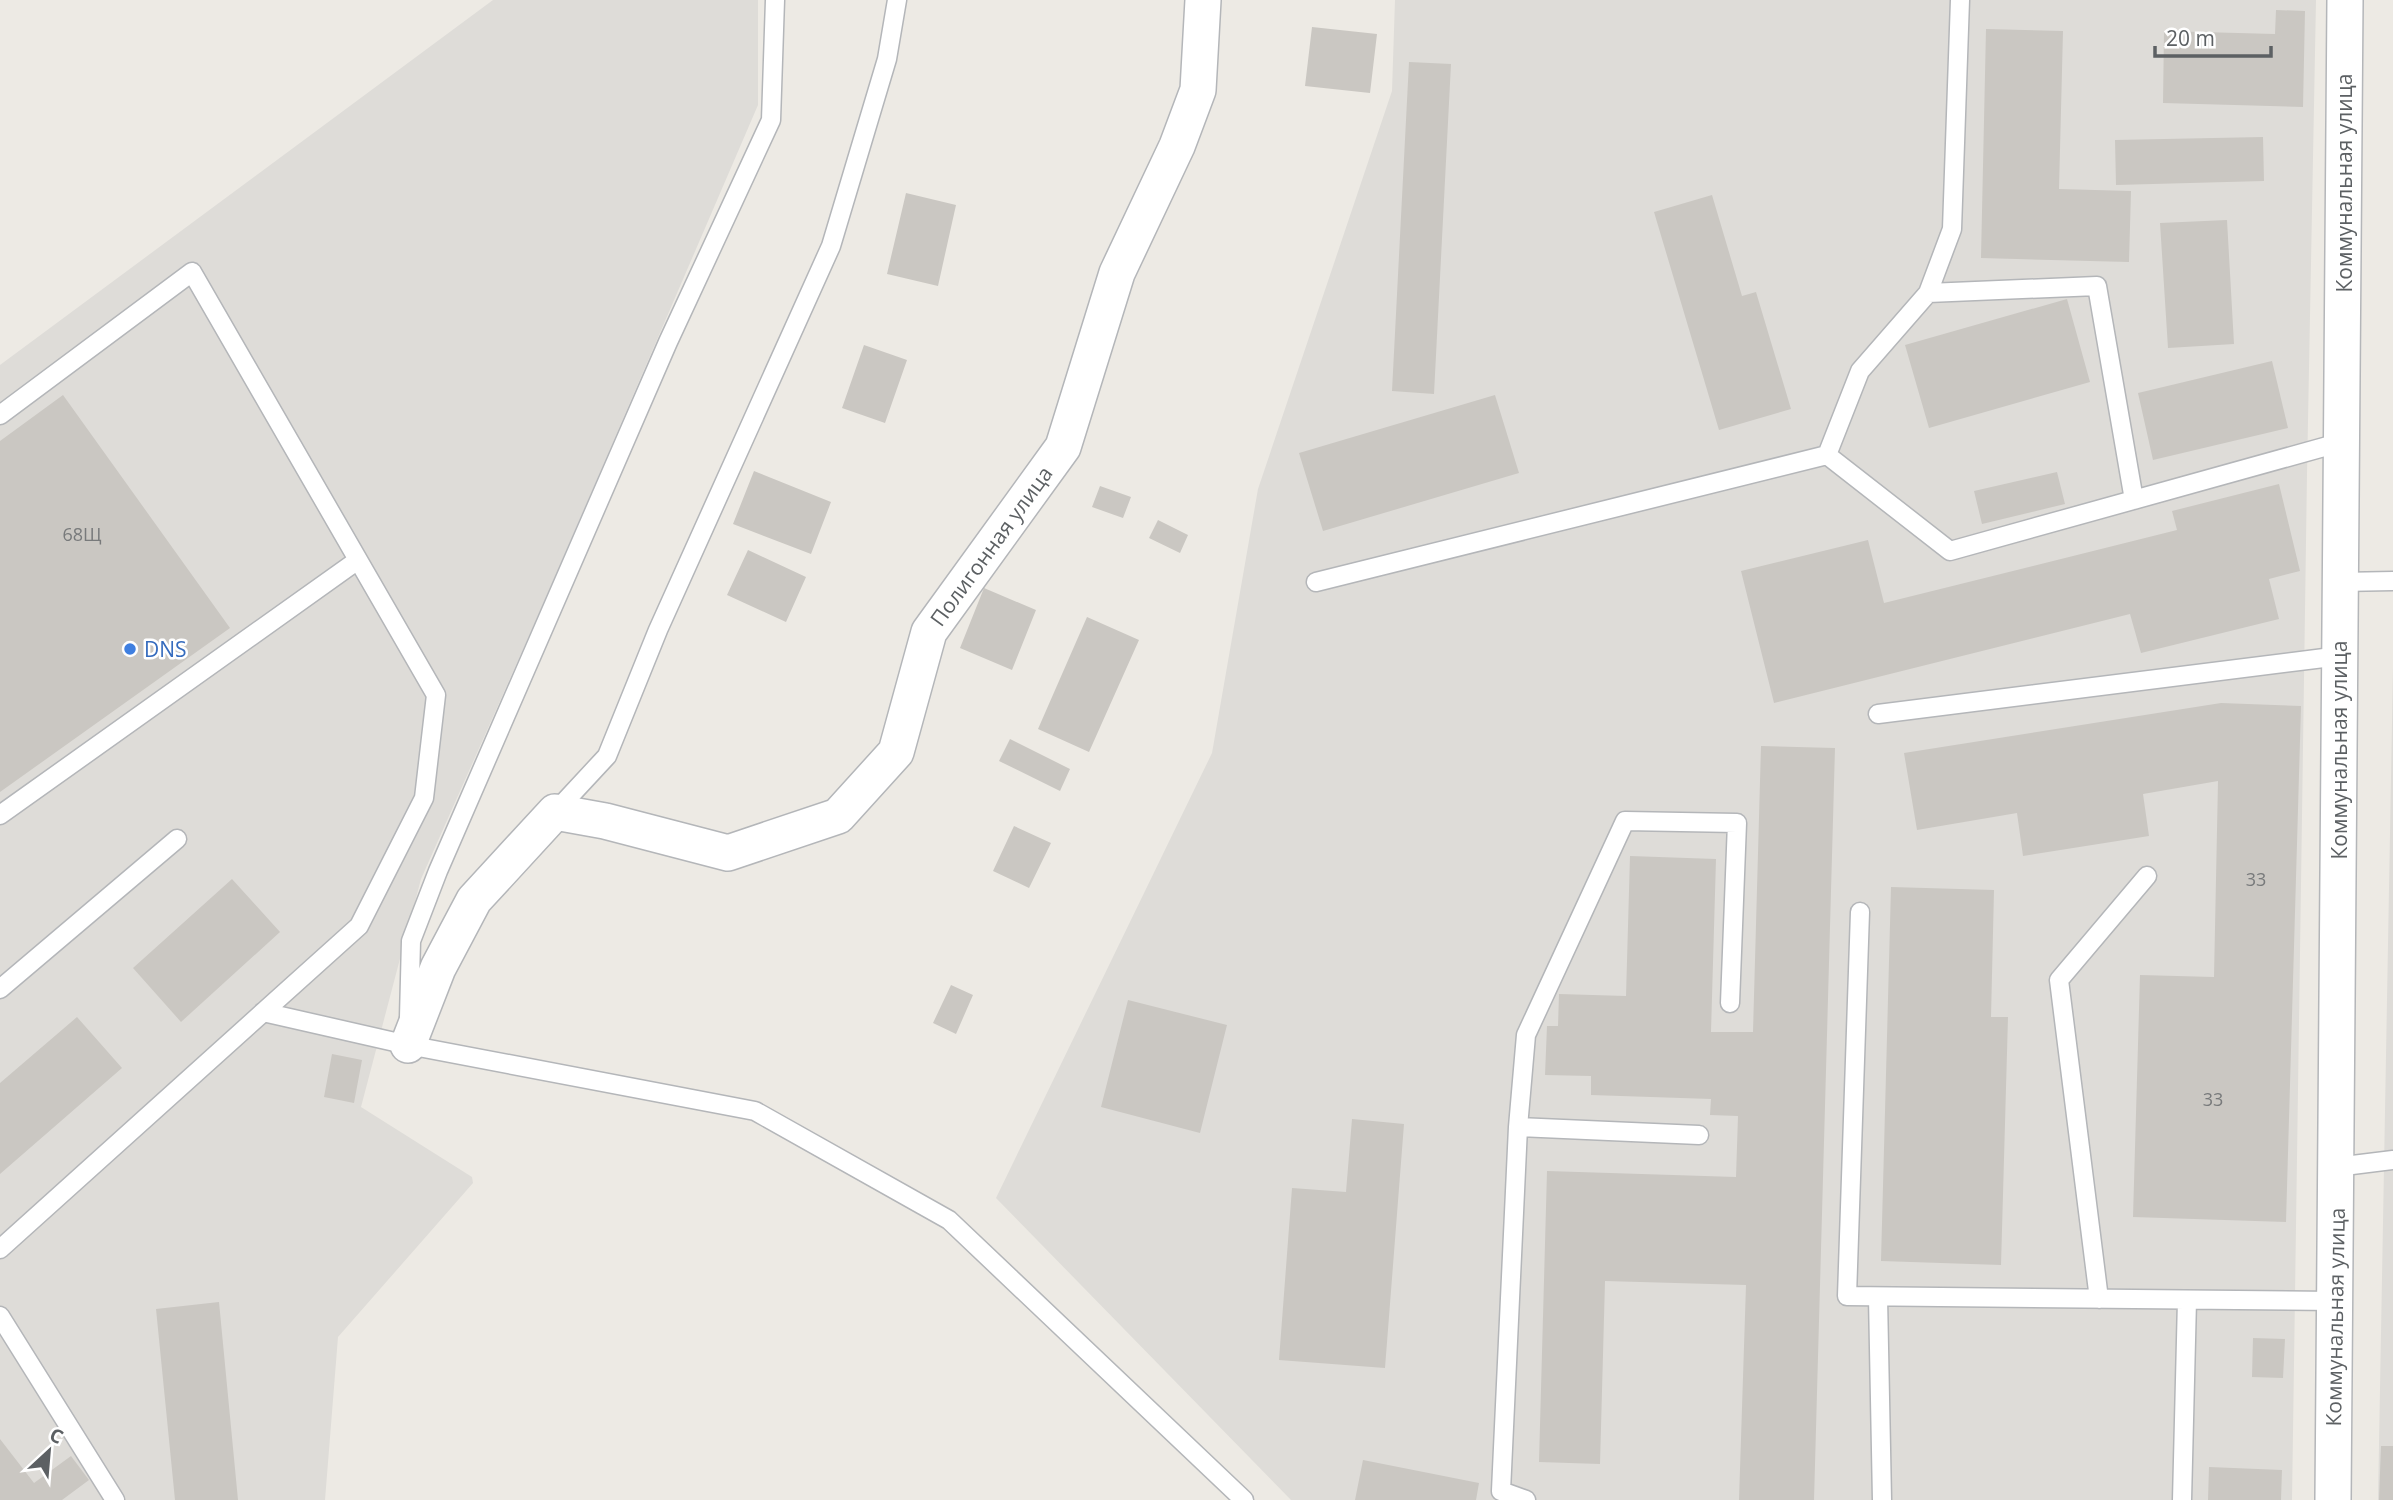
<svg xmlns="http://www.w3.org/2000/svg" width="2393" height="1500" font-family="'Open Sans',sans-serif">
<rect width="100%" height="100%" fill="#edeae4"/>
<path fill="#dedcd8" d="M 493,0 L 758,0 L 758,105 L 548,593 L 421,879 L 361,1107 L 472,1177 L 473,1183 L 338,1337 L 325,1500 L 0,1500 L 0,365 Z
M 1395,0 L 2316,0 L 2307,474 L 2292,1500 L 1291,1500 L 996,1198 L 1212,753 L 1258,489 L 1392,91 Z
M 2393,667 L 2393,1500 L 2378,1500 Z"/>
<path fill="#cac7c2" d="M 2276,10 L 2305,11 L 2303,107 L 2163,103 L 2164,31 L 2275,34 Z
M 1312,27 L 1377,34 L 1370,93 L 1305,86 Z
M 1986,29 L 2063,31 L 2059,189 L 2131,191 L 2129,262 L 1981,258 Z
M 1409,62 L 1451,64 L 1434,394 L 1392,391 Z
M 2263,137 L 2264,181 L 2116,185 L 2115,140 Z
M 906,193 L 956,205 L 938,286 L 887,274 Z
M 1712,195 L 1742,296 L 1756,292 L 1791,409 L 1719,430 L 1654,212 Z
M 2227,220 L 2234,344 L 2168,348 L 2160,223 Z
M 2067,299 L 2090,382 L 1929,428 L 1905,345 Z
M 864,345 L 907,360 L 885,423 L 842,408 Z
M 2272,361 L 2288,428 L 2153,460 L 2138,393 Z
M 63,395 L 230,628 L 0,792 L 0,441 Z
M 1495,395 L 1519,473 L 1323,531 L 1299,453 Z
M 754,471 L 831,502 L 811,554 L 733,524 Z
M 2057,472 L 2065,504 L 1982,524 L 1974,491 Z
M 2279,484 L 2300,571 L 2269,579 L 2279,619 L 2141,653 L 2130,614 L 1774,703 L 1741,571 L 1868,540 L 1884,603 L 2177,530 L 2172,511 Z
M 1100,486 L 1131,497 L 1123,518 L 1092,507 Z
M 1158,520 L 1188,535 L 1180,553 L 1149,538 Z
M 748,550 L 806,577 L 786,622 L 727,595 Z
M 984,588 L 1036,610 L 1012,670 L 960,648 Z
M 1087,617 L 1139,640 L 1089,752 L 1038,729 Z
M 2221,703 L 2301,706 L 2286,1222 L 2133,1217 L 2140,975 L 2214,977 L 2218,781 L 2143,794 L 2149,836 L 2023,856 L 2017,813 L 1917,830 L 1904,753 Z
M 1010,739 L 1070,769 L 1060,791 L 999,761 Z
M 1761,746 L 1835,748 L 1814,1500 L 1739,1500 L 1746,1285 L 1605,1281 L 1600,1464 L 1539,1462 L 1547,1171 L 1736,1177 L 1738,1116 L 1710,1115 L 1711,1099 L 1591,1095 L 1591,1076 L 1545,1075 L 1547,1026 L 1558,1026 L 1559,994 L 1626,996 L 1630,856 L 1716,859 L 1711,1032 L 1753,1032 Z
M 1014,826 L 1051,843 L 1029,888 L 993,871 Z
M 232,879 L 280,932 L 181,1022 L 133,968 Z
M 1891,887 L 1994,890 L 1991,1017 L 2008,1017 L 2001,1265 L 1881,1261 Z
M 951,985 L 973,995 L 956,1034 L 933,1023 Z
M 1128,1000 L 1227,1025 L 1200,1133 L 1101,1107 Z
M 77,1017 L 122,1068 L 0,1174 L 0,1083 Z
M 332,1054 L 362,1060 L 354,1103 L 324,1097 Z
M 1352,1119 L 1404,1124 L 1385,1368 L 1279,1360 L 1292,1188 L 1346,1192 Z
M 219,1302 L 238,1500 L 175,1500 L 156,1309 Z
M 2253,1338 L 2285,1339 L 2283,1378 L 2252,1377 Z
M 0,1439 L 34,1483 L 71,1456 L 89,1480 L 62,1500 L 0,1500 Z
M 2381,1446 L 2393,1446 L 2393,1500 L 2379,1500 Z
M 1363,1460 L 1479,1483 L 1476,1500 L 1355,1500 Z
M 2209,1467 L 2282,1470 L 2281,1500 L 2208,1500 Z"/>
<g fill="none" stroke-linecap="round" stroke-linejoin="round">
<defs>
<path id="service" d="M 1928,293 L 2097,286 L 2134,500
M 0,415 L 192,272 L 436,695 L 424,798 L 359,926 L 0,1249
M 1827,455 L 1860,371 L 1928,293 L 1952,229 L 1960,0
M 1316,582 L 1827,455 L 1950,551 L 2342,442
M 2340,582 L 2393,581
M 1878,714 L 2340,656
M 555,812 L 607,756 L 658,630 L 831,246 L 887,59 L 897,0
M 0,815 L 358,560
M 1860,912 L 1847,1296 L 2335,1301
M 0,989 L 177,839
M 263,1012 L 408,1045 L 755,1111 L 949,1220 L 1244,1500
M 409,1017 L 411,941 L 438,871 L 668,342 L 771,120 L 775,0
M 1518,1127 L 1526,1035 L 1625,821 L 1737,823 L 1730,1003
M 2336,1167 L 2393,1160
M 1878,1297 L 1882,1500
M 2099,1299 L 2059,980 L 2147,876
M 0,1316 L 115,1500
M 1526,1500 L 1501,1491 L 1518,1127 L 1699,1135
M 2182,1500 L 2187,1300"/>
<path id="minor" d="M 408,1045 L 438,968 L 474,900 L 555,812 L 605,821 L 728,853 L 838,816 L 896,752 L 929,632 L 1063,447 L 1117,273 L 1177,146 L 1198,90 L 1203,0
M 2333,1500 L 2345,0"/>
</defs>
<use href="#service" stroke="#b4b6b9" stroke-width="21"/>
<use href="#minor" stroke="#b4b6b9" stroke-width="38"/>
<use href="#service" stroke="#fff" stroke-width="18"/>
<use href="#minor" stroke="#fff" stroke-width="35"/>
</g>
<circle fill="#3f7fe0" stroke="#fff" stroke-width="2.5" cx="130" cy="649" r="7"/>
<g text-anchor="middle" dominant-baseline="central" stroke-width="5" stroke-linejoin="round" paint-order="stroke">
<g font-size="18" fill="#787a7b">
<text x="82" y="534">68Щ</text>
<text x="2256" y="879">33</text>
<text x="2213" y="1099">33</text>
</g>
<g font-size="21" fill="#5c6063" stroke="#fff">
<text transform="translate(2344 183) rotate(-90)">Коммунальная улица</text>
<text transform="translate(991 546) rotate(-54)">Полигонная улица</text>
<text transform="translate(2339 750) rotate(-90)">Коммунальная улица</text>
<text transform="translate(2335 1317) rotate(-89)">Коммунальная улица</text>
</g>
<g font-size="21" fill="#366cbe" stroke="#fff" text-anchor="start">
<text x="144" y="649">DNS</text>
</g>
</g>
<g transform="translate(49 1451) rotate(26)" stroke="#ffffff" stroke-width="5" paint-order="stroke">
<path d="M0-5L12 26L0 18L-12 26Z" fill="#5c6063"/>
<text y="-10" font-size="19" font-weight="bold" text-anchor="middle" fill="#5c6063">С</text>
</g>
<path d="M2155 46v10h116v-10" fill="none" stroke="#5c6063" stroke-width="3.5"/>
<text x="2166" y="46" font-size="21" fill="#5c6063" stroke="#ffffff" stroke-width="5" paint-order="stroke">20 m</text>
</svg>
